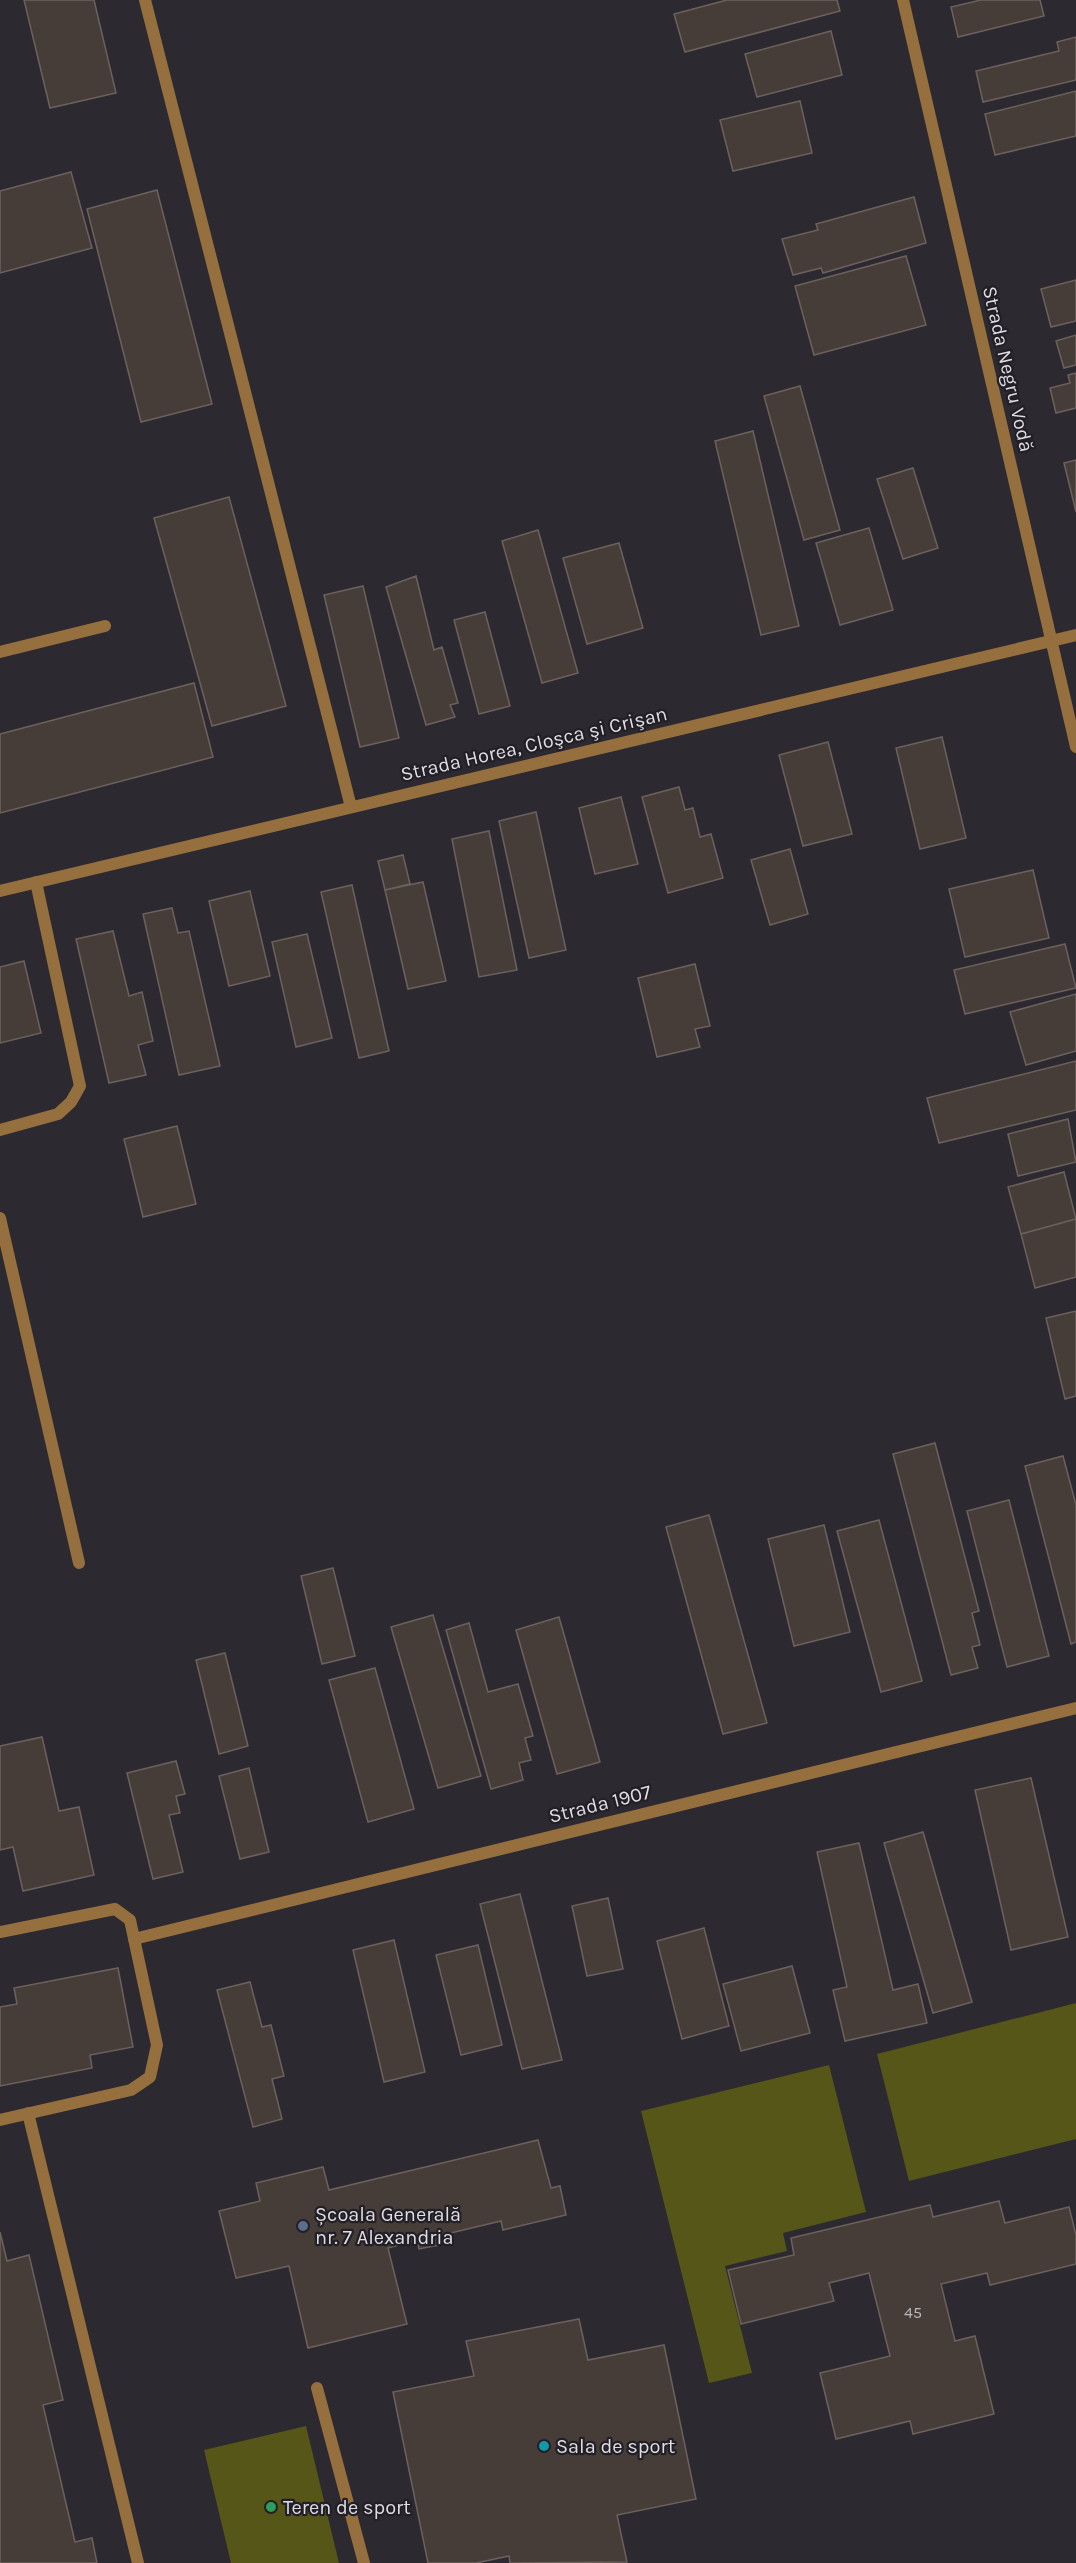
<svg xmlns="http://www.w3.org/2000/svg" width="1076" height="2563" font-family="Karla,sans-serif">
<rect width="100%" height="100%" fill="#2c2931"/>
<path fill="#555618" d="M 1076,2003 L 1076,2139 L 909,2181 L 877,2054 Z
M 829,2065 L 866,2212 L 783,2233 L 787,2251 L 725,2266 L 752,2373 L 709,2383 L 641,2111 Z
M 306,2426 L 339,2563 L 231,2563 L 204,2450 Z"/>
<path fill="#463d39" stroke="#6c615d" stroke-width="1.5" d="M 24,0 L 94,0 L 116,93 L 50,108 Z
M 727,0 L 837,0 L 840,11 L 685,52 L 674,14 Z
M 981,0 L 1040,0 L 1044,16 L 958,37 L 951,7 Z
M 831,31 L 842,75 L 757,97 L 745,54 Z
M 1076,37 L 1076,80 L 983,102 L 976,71 L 1059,51 L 1057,42 Z
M 1076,91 L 1076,136 L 995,155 L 985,114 Z
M 800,101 L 812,153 L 733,171 L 720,120 Z
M 71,172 L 92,248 L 0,273 L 0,191 Z
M 157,190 L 212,404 L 141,422 L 87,209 Z
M 914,197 L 926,243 L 823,273 L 821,268 L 793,275 L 782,239 L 818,230 L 816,224 Z
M 906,256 L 926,325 L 814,355 L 795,286 Z
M 1076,280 L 1076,321 L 1051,327 L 1041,289 Z
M 1076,335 L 1076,365 L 1064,368 L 1056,341 Z
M 1076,373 L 1076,408 L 1056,413 L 1050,388 L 1070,383 L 1068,375 Z
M 800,386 L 840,530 L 804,540 L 764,396 Z
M 753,431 L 799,626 L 761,635 L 715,441 Z
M 1076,460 L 1076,512 L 1064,463 Z
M 913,468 L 938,548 L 903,559 L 877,479 Z
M 229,497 L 286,706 L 212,726 L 154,518 Z
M 869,528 L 893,610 L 840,625 L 816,543 Z
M 538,530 L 578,673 L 542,683 L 502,541 Z
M 619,543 L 643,628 L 587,644 L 563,558 Z
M 416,576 L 434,650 L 442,647 L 458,703 L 450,705 L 455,717 L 426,725 L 386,587 Z
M 363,586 L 399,738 L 360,747 L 324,595 Z
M 485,612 L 510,706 L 479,714 L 454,620 Z
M 194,683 L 213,757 L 0,813 L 0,734 Z
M 942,737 L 966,838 L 920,849 L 896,748 Z
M 828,742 L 852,834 L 803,846 L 779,755 Z
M 679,787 L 685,810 L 693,808 L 700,837 L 711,834 L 723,878 L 668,893 L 642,797 Z
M 621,797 L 638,864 L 595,874 L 579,808 Z
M 536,812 L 566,950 L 529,958 L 499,821 Z
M 489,831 L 517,970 L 479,977 L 452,839 Z
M 790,849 L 808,914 L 770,925 L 751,860 Z
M 403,855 L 410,884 L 385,890 L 378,861 Z
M 1033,870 L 1049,938 L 965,957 L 949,889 Z
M 423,882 L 446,981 L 408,989 L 385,890 Z
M 352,885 L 389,1051 L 359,1058 L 321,892 Z
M 250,891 L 270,976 L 229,986 L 209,901 Z
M 172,908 L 178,933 L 189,931 L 220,1066 L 179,1075 L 143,914 Z
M 113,931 L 129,996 L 142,992 L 153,1041 L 138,1045 L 146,1075 L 109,1083 L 76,939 Z
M 307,934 L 332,1038 L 296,1047 L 272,942 Z
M 1065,944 L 1076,988 L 965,1014 L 954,970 Z
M 24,961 L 41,1033 L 0,1043 L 0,967 Z
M 695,964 L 710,1026 L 695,1029 L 700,1047 L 657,1057 L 638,978 Z
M 1076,994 L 1076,1051 L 1026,1065 L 1010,1012 Z
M 1076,1061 L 1076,1110 L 939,1143 L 927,1098 Z
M 1068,1119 L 1076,1162 L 1018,1176 L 1008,1134 Z
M 177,1126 L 196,1204 L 143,1217 L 124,1139 Z
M 1064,1172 L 1076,1219 L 1021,1234 L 1008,1187 Z
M 1076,1219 L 1076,1277 L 1035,1288 L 1021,1234 Z
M 1076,1311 L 1076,1396 L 1065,1399 L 1046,1318 Z
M 935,1443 L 979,1611 L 972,1613 L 980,1645 L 972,1647 L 978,1668 L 951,1675 L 893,1454 Z
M 1063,1456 L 1076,1505 L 1076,1642 L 1071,1644 L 1025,1466 Z
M 1009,1500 L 1049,1656 L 1007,1667 L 967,1511 Z
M 709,1515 L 767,1723 L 723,1734 L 666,1527 Z
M 879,1520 L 922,1681 L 881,1692 L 837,1531 Z
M 824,1525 L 850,1632 L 794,1646 L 768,1539 Z
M 333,1568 L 355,1656 L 322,1664 L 301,1576 Z
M 433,1615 L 481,1776 L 438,1788 L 391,1627 Z
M 559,1617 L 600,1762 L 557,1774 L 516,1630 Z
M 469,1623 L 488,1692 L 518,1684 L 533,1736 L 525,1738 L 531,1760 L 519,1763 L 523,1780 L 491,1789 L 446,1630 Z
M 225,1653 L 248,1746 L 219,1754 L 196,1660 Z
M 375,1668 L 414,1809 L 368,1822 L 329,1680 Z
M 42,1737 L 59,1811 L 79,1807 L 94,1875 L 23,1891 L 13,1847 L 0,1850 L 0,1746 Z
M 176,1761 L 185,1794 L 176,1796 L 180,1813 L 169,1815 L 183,1872 L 153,1879 L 127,1773 Z
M 249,1768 L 269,1852 L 240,1859 L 219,1776 Z
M 1031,1778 L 1068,1937 L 1011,1950 L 975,1790 Z
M 923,1832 L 972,2002 L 933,2013 L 884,1843 Z
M 859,1843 L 893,1990 L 918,1984 L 927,2023 L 845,2041 L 833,1990 L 847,1987 L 817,1852 Z
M 520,1894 L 562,2060 L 522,2069 L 480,1904 Z
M 608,1898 L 623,1969 L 587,1976 L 572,1906 Z
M 704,1928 L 729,2026 L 682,2039 L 657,1941 Z
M 394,1940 L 425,2072 L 384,2082 L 353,1950 Z
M 478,1945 L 502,2045 L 461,2055 L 436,1955 Z
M 792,1966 L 810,2033 L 741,2051 L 723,1984 Z
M 118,1968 L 133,2047 L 90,2055 L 92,2068 L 0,2086 L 0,2007 L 17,2004 L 14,1988 Z
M 250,1982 L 262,2027 L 271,2025 L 284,2076 L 272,2079 L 282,2119 L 253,2127 L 217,1990 Z
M 538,2140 L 551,2188 L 560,2186 L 566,2215 L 503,2230 L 501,2221 L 438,2236 L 440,2245 L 419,2249 L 417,2240 L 388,2248 L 407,2324 L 308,2348 L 289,2266 L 236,2278 L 219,2211 L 260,2201 L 256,2183 L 323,2167 L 329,2190 Z
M 999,2201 L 1005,2223 L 1069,2207 L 1076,2235 L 1076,2264 L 990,2285 L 987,2273 L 941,2284 L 955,2341 L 975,2336 L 994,2414 L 913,2434 L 910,2421 L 836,2439 L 820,2373 L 890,2356 L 869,2273 L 829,2283 L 834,2301 L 741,2324 L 728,2270 L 794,2255 L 791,2238 L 930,2205 L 933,2217 Z
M 0,2232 L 7,2261 L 29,2255 L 63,2400 L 43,2405 L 75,2542 L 92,2538 L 97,2563 L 0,2563 Z
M 579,2319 L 588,2360 L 664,2345 L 696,2499 L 617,2515 L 627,2562 L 510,2563 L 509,2556 L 476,2563 L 428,2563 L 393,2392 L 474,2376 L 466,2341 Z"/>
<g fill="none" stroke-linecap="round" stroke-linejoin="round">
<path stroke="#95703e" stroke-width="12" d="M 0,652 L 105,626
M 0,1130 L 58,1114 L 71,1102 L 80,1086 L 36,882
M 0,1218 L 79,1563
M 0,1932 L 115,1909 L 130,1920 L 157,2045 L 150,2077 L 131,2090 L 0,2120
M 28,2113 L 138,2563
M 317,2388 L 364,2563"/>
<path stroke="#95703e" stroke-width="12" d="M 145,0 L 351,807
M 903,0 L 1076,747
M 0,891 L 1076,635
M 134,1939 L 1076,1708"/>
</g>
<circle fill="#5c6f8a" stroke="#221f27" stroke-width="2" cx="303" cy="2226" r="6"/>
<circle fill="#0f9aa8" stroke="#221f27" stroke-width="2" cx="544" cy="2446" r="6"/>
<circle fill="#2e9e5b" stroke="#221f27" stroke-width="2" cx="271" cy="2507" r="6"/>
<g text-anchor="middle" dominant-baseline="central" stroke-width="4.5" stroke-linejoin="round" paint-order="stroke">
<g font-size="16" fill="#b9b5b8">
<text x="913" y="2312">45</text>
</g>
<g font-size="20" fill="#dfdde2" stroke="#221f27">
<text transform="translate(1008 369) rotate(77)">Strada Negru Vodă</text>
<text transform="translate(534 744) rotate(-13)">Strada Horea, Cloşca şi Crişan</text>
<text transform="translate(600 1804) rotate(-14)">Strada 1907</text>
</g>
<g font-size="20" fill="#dfdde2" stroke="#221f27" text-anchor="start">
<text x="315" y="2214">Școala Generală<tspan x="315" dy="23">nr. 7 Alexandria</tspan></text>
<text x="556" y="2446">Sala de sport</text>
<text x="283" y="2507">Teren de sport</text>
</g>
</g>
</svg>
